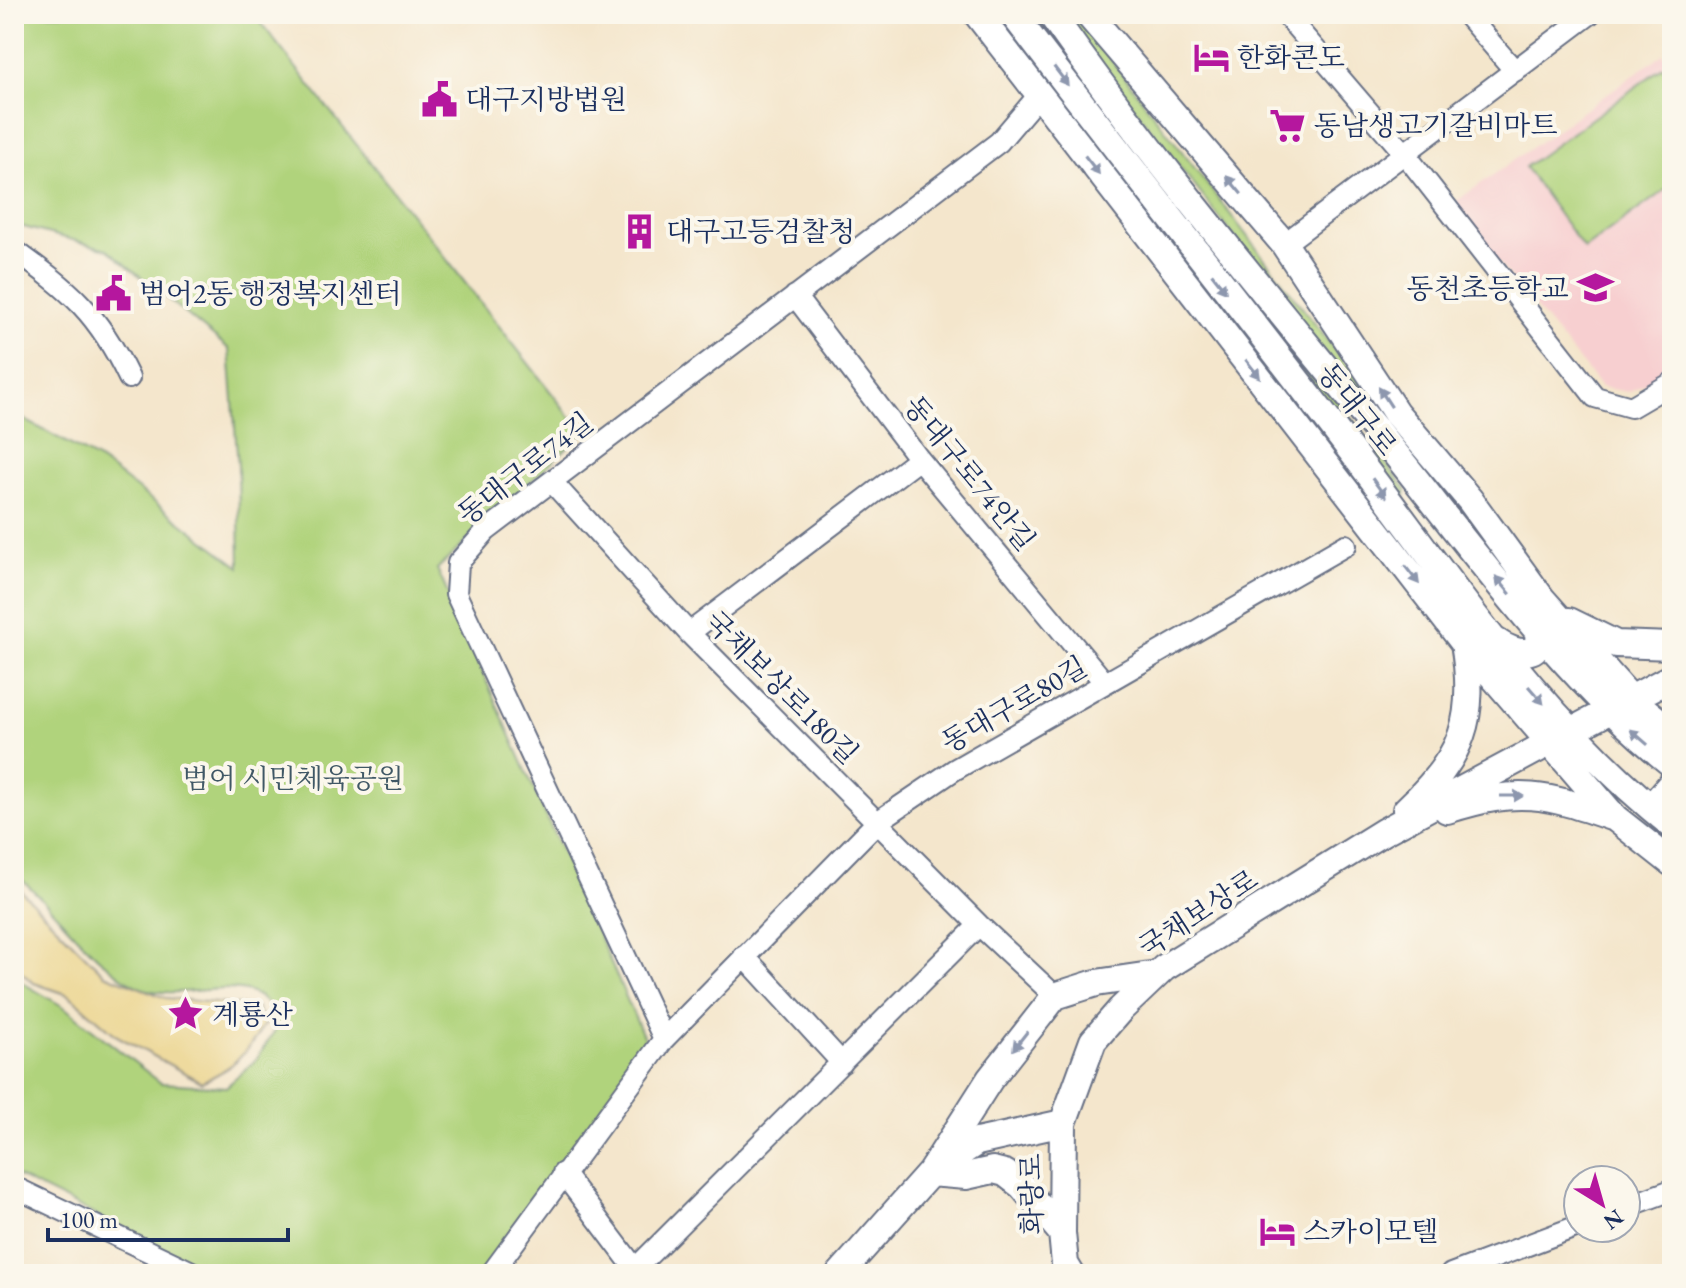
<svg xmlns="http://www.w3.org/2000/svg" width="1686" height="1288" font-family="'EB Garamond','Noto Serif KR',serif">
<rect width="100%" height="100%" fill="#fbf7ec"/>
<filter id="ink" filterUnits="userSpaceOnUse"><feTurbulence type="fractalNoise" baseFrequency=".0125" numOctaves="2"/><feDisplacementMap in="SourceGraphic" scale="16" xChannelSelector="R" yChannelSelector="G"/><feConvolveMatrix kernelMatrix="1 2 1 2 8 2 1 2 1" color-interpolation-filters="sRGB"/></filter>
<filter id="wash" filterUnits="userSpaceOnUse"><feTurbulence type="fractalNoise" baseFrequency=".006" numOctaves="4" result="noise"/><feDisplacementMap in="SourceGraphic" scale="32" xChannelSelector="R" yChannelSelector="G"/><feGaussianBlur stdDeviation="1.8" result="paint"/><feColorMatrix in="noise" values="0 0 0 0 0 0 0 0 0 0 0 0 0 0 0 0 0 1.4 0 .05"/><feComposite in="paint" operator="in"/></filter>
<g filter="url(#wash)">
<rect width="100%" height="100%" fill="#f4e6cc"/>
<path fill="#f7cfd0" d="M 1663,54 L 1672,66 L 1672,370 L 1628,392 L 1601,387 L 1451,205 Z"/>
<path fill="#b0d37c" stroke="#66816d" stroke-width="2" d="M 14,14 L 273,14 L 261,23 L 583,433 L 437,569 L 648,1047 L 480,1274 L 214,1274 L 14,1175 L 14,978 L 64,1007 L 161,1083 L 226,1087 L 256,1060 L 277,1027 C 266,961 185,1005 141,988 C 99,971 52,903 14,873 L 14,414 L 99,460 L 240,567 L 238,466 L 229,349 L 107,249 L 20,226 L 14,219 Z
M 997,14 L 1002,14 L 1380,508 L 1373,507 L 997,23 Z
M 1025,14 L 1039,14 L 1406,489 L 1405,496 L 1398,494 Z
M 1061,14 L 1076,14 L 1425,467 L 1424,473 L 1417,472 Z
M 1663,67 L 1672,79 L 1672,185 L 1584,249 L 1525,167 Z"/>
<path fill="#eeda9e" stroke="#84847e" stroke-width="2" d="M 14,884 L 104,974 L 166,998 L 256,1007 L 265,1023 C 248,1052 233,1069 201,1082 L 117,1036 L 69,995 L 34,983 L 14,966 Z"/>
</g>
<g filter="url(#ink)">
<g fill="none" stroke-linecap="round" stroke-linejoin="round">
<defs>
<path id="minor" d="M 1285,14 L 1405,154 L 1595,397 L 1631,407 L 1672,383
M 1466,14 L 1515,71
M 1284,244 L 1590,14
M 14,250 C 71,291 98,313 129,378
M 795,296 L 919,459 L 1105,683
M 552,482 L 689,633 L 979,925 L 1055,996
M 689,633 L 919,459
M 744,956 L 842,1063
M 664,1039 L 456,594 L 458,563 L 486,531 L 999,142 L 1038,96
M 563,1173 L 639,1274
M 14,1187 L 196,1274
M 1626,1207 L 1672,1190
M 491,1274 L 664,1039 L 877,822 L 954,770 L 1346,545
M 630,1274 L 979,925
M 1451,1274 L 1578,1226"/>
<path id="major" d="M 977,14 L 1464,643 L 1615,818 L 1672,863
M 1013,14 C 1129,167 1249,316 1365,469 C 1461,596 1545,724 1672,825
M 1051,14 C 1158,168 1281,311 1398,457 C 1480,560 1569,682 1672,764
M 1088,14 L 1284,244 L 1396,413 L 1470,500 L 1542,599 L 1631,699 L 1672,732
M 1569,621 L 1616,644 L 1672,646
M 1494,640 C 1518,658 1550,659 1534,621
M 1406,810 C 1463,757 1477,719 1464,643
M 1447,810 C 1519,787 1545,794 1614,818
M 1661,816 L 1660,797 L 1672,783
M 930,1173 L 990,1079 L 1055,996 L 1096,983 L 1157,974
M 930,1173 L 966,1176 L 993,1170 L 1005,1173 L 1022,1186 L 1062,1233
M 840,1274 L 930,1173 L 977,1142 L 1063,1123
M 1071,1274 L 1065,1264 L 1062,1233 L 1063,1123 L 1093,1041 L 1121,1009 L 1164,968 L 1383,832 L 1672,677"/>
</defs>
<use href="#minor" stroke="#676f84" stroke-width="24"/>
<use href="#major" stroke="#676f84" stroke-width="30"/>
<use href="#minor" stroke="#fff" stroke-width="20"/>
<use href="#major" stroke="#fff" stroke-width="26"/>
</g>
<defs><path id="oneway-solid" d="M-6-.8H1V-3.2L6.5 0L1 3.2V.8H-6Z" transform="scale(2)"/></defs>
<g fill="#8d97ae">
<use href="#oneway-solid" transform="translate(1061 76) rotate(53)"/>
<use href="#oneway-solid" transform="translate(1092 165) rotate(52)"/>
<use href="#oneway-solid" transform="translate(1234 185) rotate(-130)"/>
<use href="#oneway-solid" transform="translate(1219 283) rotate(52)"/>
<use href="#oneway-solid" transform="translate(1253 369) rotate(52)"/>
<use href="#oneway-solid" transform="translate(1385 397) rotate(-123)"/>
<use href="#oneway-solid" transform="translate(1379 488) rotate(54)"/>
<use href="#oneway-solid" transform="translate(1412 575) rotate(52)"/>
<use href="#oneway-solid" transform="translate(1503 585) rotate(-130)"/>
<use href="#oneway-solid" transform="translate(1536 695) rotate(49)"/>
<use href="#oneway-solid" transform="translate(1639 737) rotate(-139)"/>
<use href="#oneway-solid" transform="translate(1512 796)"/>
<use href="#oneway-solid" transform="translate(1020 1041) rotate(128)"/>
</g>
</g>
<defs>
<symbol id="hotel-bare" viewBox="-9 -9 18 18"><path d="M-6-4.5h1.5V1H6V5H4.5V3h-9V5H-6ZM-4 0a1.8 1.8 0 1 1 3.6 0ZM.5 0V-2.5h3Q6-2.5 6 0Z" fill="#b5179e" stroke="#fbf7ec" stroke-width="2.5" paint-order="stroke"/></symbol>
<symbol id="civic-bare" viewBox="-9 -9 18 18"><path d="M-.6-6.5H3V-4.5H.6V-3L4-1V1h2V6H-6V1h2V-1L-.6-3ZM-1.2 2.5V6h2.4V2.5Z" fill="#b5179e" stroke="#fbf7ec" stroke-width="2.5" paint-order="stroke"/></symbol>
<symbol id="supermarket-bare" viewBox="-9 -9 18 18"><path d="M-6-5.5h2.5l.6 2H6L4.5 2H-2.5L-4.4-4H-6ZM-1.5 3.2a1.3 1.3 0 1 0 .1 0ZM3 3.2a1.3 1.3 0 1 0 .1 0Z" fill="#b5179e" stroke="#fbf7ec" stroke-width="2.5" paint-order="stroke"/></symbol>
<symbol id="building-bare" viewBox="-9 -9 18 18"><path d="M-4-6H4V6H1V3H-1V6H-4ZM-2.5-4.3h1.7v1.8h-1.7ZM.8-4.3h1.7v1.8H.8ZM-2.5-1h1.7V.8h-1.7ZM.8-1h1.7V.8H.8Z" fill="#b5179e" stroke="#fbf7ec" stroke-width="2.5" paint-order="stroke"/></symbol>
<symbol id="school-bare" viewBox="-9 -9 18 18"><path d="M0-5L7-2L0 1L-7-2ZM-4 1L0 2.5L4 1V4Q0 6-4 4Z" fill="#b5179e" stroke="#fbf7ec" stroke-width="2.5" paint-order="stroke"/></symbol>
<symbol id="sight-bare" viewBox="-9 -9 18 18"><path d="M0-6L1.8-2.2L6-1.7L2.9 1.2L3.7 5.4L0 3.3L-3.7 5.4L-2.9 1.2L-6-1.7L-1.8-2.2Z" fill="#b5179e" stroke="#fbf7ec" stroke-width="2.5" paint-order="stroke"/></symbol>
</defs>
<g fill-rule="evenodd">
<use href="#hotel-bare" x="1186" y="32" width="51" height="51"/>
<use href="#civic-bare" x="414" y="74" width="51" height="51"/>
<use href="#supermarket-bare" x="1262" y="100" width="51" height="51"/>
<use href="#building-bare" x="614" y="206" width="51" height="51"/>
<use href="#school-bare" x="1570" y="262" width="51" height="51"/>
<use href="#civic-bare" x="88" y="268" width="51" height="51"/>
<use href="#sight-bare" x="160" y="988" width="51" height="51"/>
<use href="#hotel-bare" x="1252" y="1206" width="51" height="51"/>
</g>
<g text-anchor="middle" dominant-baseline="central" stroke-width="8" stroke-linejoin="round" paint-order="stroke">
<g font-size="28" fill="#1b2f5e" stroke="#fbf7ec" text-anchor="start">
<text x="1237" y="57">한화콘도</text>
<text x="465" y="99">대구지방법원</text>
<text x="1314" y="125">동남생고기갈비마트</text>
<text x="666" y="231">대구고등검찰청</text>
<text x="1569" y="288" text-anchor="end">동천초등학교</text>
<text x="139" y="293">범어2동 행정복지센터</text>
<text x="212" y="1014">계룡산</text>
<text x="1303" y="1231">스카이모텔</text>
</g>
<g font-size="28" fill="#1b2f5e" stroke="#fbf7ec">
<text transform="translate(1358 409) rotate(52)">동대구로</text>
<text transform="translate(525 468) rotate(-38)">동대구로74길</text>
<text transform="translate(970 473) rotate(51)">동대구로74안길</text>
<text transform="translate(782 687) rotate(45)">국채보상로180길</text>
<text transform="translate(1014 704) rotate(-30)">동대구로80길</text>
<text transform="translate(1198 913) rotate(-33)">국채보상로</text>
<text transform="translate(1031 1194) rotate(-91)">화랑로</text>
</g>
<g font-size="28" fill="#405866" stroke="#fbf7ec">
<text x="293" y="778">범어 시민체육공원</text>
</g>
</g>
<rect width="1686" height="1288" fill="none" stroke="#fbf7ec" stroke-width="48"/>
<g transform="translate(1602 1204) rotate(143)"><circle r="38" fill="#fbf7ec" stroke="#a1a7b3" stroke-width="2"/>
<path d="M0-6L14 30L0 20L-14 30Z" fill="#b5179e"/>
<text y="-12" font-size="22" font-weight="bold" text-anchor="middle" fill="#1b2f5e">N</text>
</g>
<path d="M48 1228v12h240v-12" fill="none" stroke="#1b2f5e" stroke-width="4"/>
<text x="60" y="1228" font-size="24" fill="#1b2f5e" stroke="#fbf7ec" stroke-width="6" paint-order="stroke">100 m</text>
</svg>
